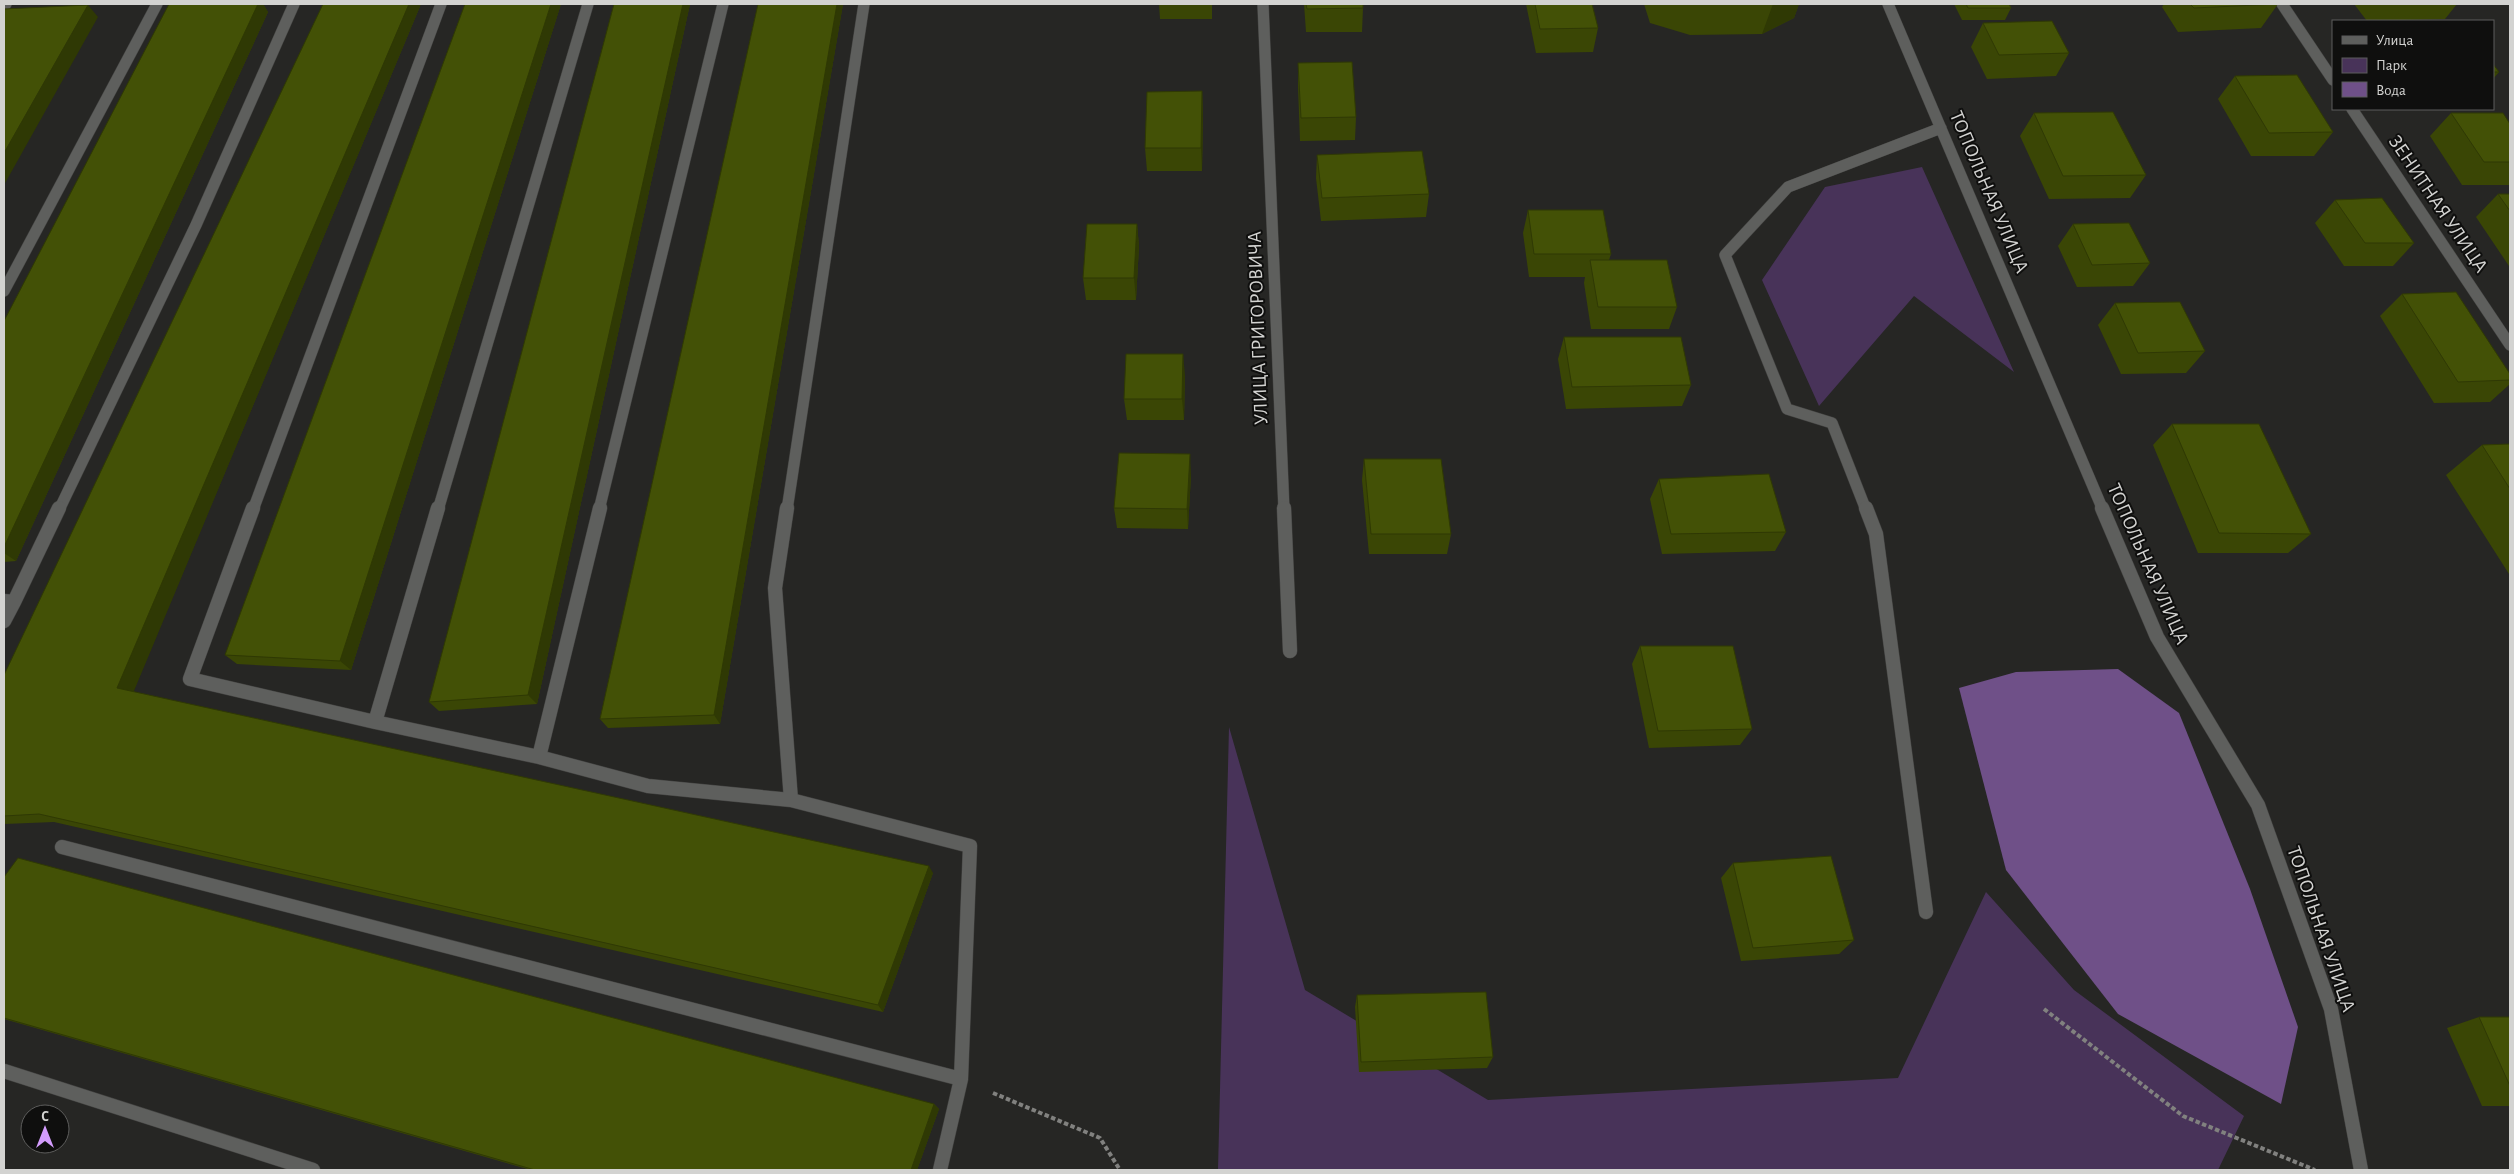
<svg xmlns="http://www.w3.org/2000/svg" width="2514" height="1174" font-family="'Alegreya Sans',sans-serif">
<rect width="100%" height="100%" fill="#262624"/>
<path fill="#483359" d="M 1922,167 L 2014,372 L 1914,296 L 1819,406 L 1762,280 L 1825,187 Z
M 1229,727 L 1305,990 L 1488,1100 L 1898,1078 L 1986,892 L 2074,990 L 2244,1116 L 2218,1170 L 1218,1170 Z"/>
<path fill="#6f5088" d="M 2118,669 L 2179,713 L 2250,889 L 2298,1027 L 2281,1104 L 2118,1014 L 2006,870 L 1959,688 L 2016,672 Z"/>
<g fill="none" stroke-linecap="round" stroke-linejoin="round">
<defs>
<path id="service-far1" d="M 4,7 L 6,4
M 4,291 L 157,4
M 59,510 L 196,225 L 294,4
M 253,510 L 441,4
M 438,510 L 588,4
M 599,510 L 723,4
M 787,510 L 864,4"/>
<path id="service" d="M 253,508 L 190,679 L 375,722 L 438,508
M 787,508 L 775,588 L 791,800 L 970,846 L 961,1079 L 940,1170
M 4,601 L 14,602 L 4,621
M 14,602 L 59,508
M 375,722 L 539,757 L 600,508
M 539,757 L 648,786 L 791,800
M 62,847 L 961,1079
M 4,1071 L 313,1170"/>
<path id="minor-far1" d="M 1263,4 L 1284,510
M 1888,4 L 2103,510
M 2282,4 L 2333,80
M 2352,109 L 2510,345
M 1866,510 L 1832,423 L 1787,409 L 1725,255 L 1788,187 L 1941,128"/>
<path id="minor" d="M 1284,508 L 1290,651
M 1866,508 L 1876,534 L 1926,912
M 2102,508 L 2157,637 L 2258,805 L 2331,1009 L 2361,1170"/>
</defs>
<use href="#service-far1" stroke="#424240" stroke-width="12"/>
<use href="#service" stroke="#424240" stroke-width="15"/>
<use href="#minor-far1" stroke="#424240" stroke-width="12"/>
<use href="#minor" stroke="#424240" stroke-width="15"/>
<path stroke="#81817f" stroke-width="4" stroke-dasharray="4.5 2.5" stroke-linecap="butt" d="M 2044,1009 L 2183,1116 L 2315,1170
M 993,1093 L 1100,1138 L 1120,1170"/>
<use href="#service-far1" stroke="#5e5f5d" stroke-width="11"/>
<use href="#service" stroke="#5e5f5d" stroke-width="14"/>
<use href="#minor-far1" stroke="#5e5f5d" stroke-width="11"/>
<use href="#minor" stroke="#5e5f5d" stroke-width="14"/>
</g>
<path fill="#3a4605" d="M 183,4 L 263,4 L 268,12 L 16,561 L 4,562 L 4,321 Z
M 421,4 L 133,692 L 933,873 L 883,1012 L 54,822 L 4,824 L 4,675 Z
M 465,4 L 561,4 L 351,670 L 237,664 L 225,655 Z
M 614,4 L 690,4 L 537,704 L 439,711 L 429,702 Z
M 758,4 L 843,4 L 720,724 L 608,728 L 600,719 Z
M 1159,4 L 1212,4 L 1212,19 L 1160,19 Z
M 1304,4 L 1363,4 L 1363,8 L 1362,32 L 1306,32 Z
M 1526,4 L 1592,4 L 1598,28 L 1593,52 L 1536,53 Z
M 1644,4 L 1799,4 L 1794,18 L 1762,34 L 1690,35 L 1650,23 Z
M 1954,4 L 2009,4 L 2011,8 L 2005,20 L 1962,20 Z
M 2164,4 L 2278,4 L 2261,28 L 2178,32 L 2162,7 Z
M 2354,4 L 2457,4 L 2445,19 L 2367,21 Z
M 1983,23 L 2069,53 L 2056,76 L 1987,79 L 1971,47 Z
M 1298,63 L 1356,117 L 1355,140 L 1300,141 L 1298,86 Z
M 2493,72 L 2499,72 L 2493,79 Z
M 2235,76 L 2333,132 L 2314,156 L 2251,156 L 2218,99 Z
M 1202,91 L 1203,115 L 1202,171 L 1147,171 L 1145,148 Z
M 2034,113 L 2146,175 L 2130,198 L 2049,199 L 2020,136 Z
M 2451,113 L 2510,124 L 2510,185 L 2462,185 L 2430,136 Z
M 1317,155 L 1429,194 L 1426,217 L 1321,221 L 1316,178 Z
M 2498,194 L 2510,194 L 2510,266 L 2509,266 L 2476,217 Z
M 2335,200 L 2414,243 L 2393,266 L 2344,266 L 2315,223 Z
M 1528,210 L 1611,254 L 1609,260 L 1677,307 L 1669,329 L 1591,329 L 1584,283 L 1585,277 L 1529,277 L 1523,233 Z
M 1137,224 L 1139,246 L 1136,300 L 1086,300 L 1083,278 Z
M 2073,224 L 2150,263 L 2133,286 L 2077,287 L 2058,246 Z
M 2402,294 L 2510,374 L 2510,384 L 2490,402 L 2434,403 L 2380,316 Z
M 2115,303 L 2205,351 L 2186,373 L 2121,374 L 2098,325 Z
M 1564,337 L 1691,385 L 1682,406 L 1566,409 L 1558,359 Z
M 1185,375 L 1184,420 L 1127,420 L 1124,399 Z
M 2172,424 L 2311,534 L 2288,553 L 2198,553 L 2153,445 Z
M 2510,444 L 2510,574 L 2509,574 L 2446,475 L 2482,445 Z
M 1364,459 L 1451,534 L 1447,554 L 1369,554 L 1362,480 Z
M 1191,475 L 1188,529 L 1117,528 L 1114,508 Z
M 1659,479 L 1786,532 L 1775,551 L 1662,554 L 1650,499 Z
M 1640,646 L 1752,729 L 1740,745 L 1649,748 L 1632,664 Z
M 1733,863 L 1854,940 L 1839,954 L 1741,961 L 1721,878 Z
M 4,877 L 934,1104 L 939,1109 L 917,1170 L 531,1170 L 4,1019 Z
M 1357,995 L 1493,1057 L 1487,1068 L 1359,1072 L 1355,1007 Z
M 2479,1017 L 2510,1017 L 2510,1106 L 2482,1106 L 2447,1028 Z"/>
<path fill="#2f3904" d="M 258,4 L 263,4 L 268,12 L 16,561 L 4,553 L 4,547 Z
M 409,4 L 421,4 L 131,698 L 117,688 Z
M 551,4 L 561,4 L 351,670 L 340,661 Z
M 683,4 L 690,4 L 537,704 L 528,695 Z
M 837,4 L 843,4 L 720,724 L 714,715 Z
M 1773,4 L 1799,4 L 1794,18 L 1762,34 Z
M 88,5 L 98,17 L 4,185 L 4,153 Z
M 1202,91 L 1203,115 L 1202,171 L 1201,148 Z
M 1137,224 L 1139,246 L 1136,300 L 1134,278 Z
M 1183,354 L 1185,375 L 1184,420 L 1182,399 Z
M 1190,454 L 1191,475 L 1188,529 L 1187,509 Z
M 929,866 L 933,873 L 883,1012 L 878,1005 Z
M 934,1104 L 939,1109 L 917,1170 L 911,1170 Z"/>
<path fill="#435106" stroke="#2f3904" d="M 169,4 L 258,4 L 4,547 L 4,321 Z
M 323,4 L 409,4 L 117,688 L 929,866 L 878,1005 L 39,814 L 4,816 L 4,675 Z
M 465,4 L 551,4 L 340,661 L 225,655 Z
M 614,4 L 683,4 L 528,695 L 429,702 Z
M 758,4 L 837,4 L 714,715 L 600,719 Z
M 1306,4 L 1363,4 L 1363,8 L 1307,9 Z
M 1535,4 L 1592,4 L 1598,28 L 1540,29 Z
M 1966,4 L 2009,4 L 2011,8 L 1968,8 Z
M 2190,4 L 2278,4 L 2194,8 Z
M 88,5 L 4,153 L 4,9 Z
M 2052,21 L 2069,53 L 1999,55 L 1983,23 Z
M 1352,62 L 1356,117 L 1301,118 L 1298,63 Z
M 2493,64 L 2499,72 L 2493,72 Z
M 2297,75 L 2333,132 L 2269,133 L 2235,76 Z
M 1202,91 L 1201,148 L 1145,148 L 1147,92 Z
M 2113,112 L 2146,175 L 2063,176 L 2034,113 Z
M 2451,113 L 2503,113 L 2510,124 L 2510,162 L 2484,162 Z
M 1422,151 L 1429,194 L 1322,198 L 1317,155 Z
M 2498,194 L 2510,194 L 2510,211 Z
M 2382,198 L 2414,243 L 2365,243 L 2335,200 Z
M 1528,210 L 1603,210 L 1611,254 L 1534,254 Z
M 2129,223 L 2150,263 L 2092,265 L 2073,224 Z
M 1087,224 L 1137,224 L 1134,278 L 1083,278 Z
M 1590,260 L 1667,260 L 1677,307 L 1598,307 Z
M 2456,292 L 2510,374 L 2510,380 L 2458,382 L 2402,294 Z
M 2180,302 L 2205,351 L 2138,353 L 2115,303 Z
M 1564,337 L 1681,337 L 1691,385 L 1572,387 Z
M 1126,354 L 1183,354 L 1182,399 L 1124,399 Z
M 2172,424 L 2259,424 L 2311,534 L 2219,533 Z
M 2510,444 L 2510,489 L 2482,445 Z
M 1119,453 L 1190,454 L 1187,509 L 1114,508 Z
M 1364,459 L 1441,459 L 1451,534 L 1371,534 Z
M 1769,474 L 1786,532 L 1671,534 L 1659,479 Z
M 1640,646 L 1733,646 L 1752,729 L 1658,731 Z
M 1831,856 L 1854,940 L 1753,948 L 1733,863 Z
M 18,858 L 934,1104 L 911,1170 L 535,1170 L 4,1018 L 4,877 Z
M 1486,992 L 1493,1057 L 1361,1062 L 1357,995 Z
M 2479,1017 L 2510,1017 L 2510,1086 Z"/>
<g text-anchor="middle" dominant-baseline="central" stroke-width="4" stroke-linejoin="round" paint-order="stroke">
<g font-size="20" fill="#d3d3d1" stroke="#0f0f0e">
<text transform="translate(1989 192) rotate(67)">ТОПОЛЬНАЯ УЛИЦА</text>
<text transform="translate(2438 204) rotate(56)">ЗЕНИТНАЯ УЛИЦА</text>
<text transform="translate(1258 328) rotate(-92)">УЛИЦА ГРИГОРОВИЧА</text>
<text transform="translate(2148 564) rotate(66)">ТОПОЛЬНАЯ УЛИЦА</text>
<text transform="translate(2321 929) rotate(71)">ТОПОЛЬНАЯ УЛИЦА</text>
</g>
</g>
<rect width="2514" height="1174" fill="none" stroke="#d3d3d1" stroke-width="10"/>
<rect x="2332" y="20" width="162" height="90" fill="#0f0f0e" stroke="#5d5d5c"/>
<rect x="2342" y="36" width="25" height="8" fill="#5e5f5d" stroke="#5d5d5c"/>
<text x="2376" y="45" font-size="15" fill="#d3d3d1">Улица</text>
<rect x="2342" y="58" width="25" height="15" fill="#483359" stroke="#5d5d5c"/>
<text x="2376" y="70" font-size="15" fill="#d3d3d1">Парк</text>
<rect x="2342" y="82" width="25" height="15" fill="#6f5088" stroke="#5d5d5c"/>
<text x="2376" y="95" font-size="15" fill="#d3d3d1">Вода</text>
<g transform="translate(45 1129)"><circle r="24" fill="#0f0f0e" stroke="#5d5d5c"/>
<path d="M0-4L9 19L0 12L-9 19Z" fill="#d39cfd"/>
<text y="-8" font-size="14" font-weight="bold" text-anchor="middle" fill="#d3d3d1">С</text>
</g>
</svg>
